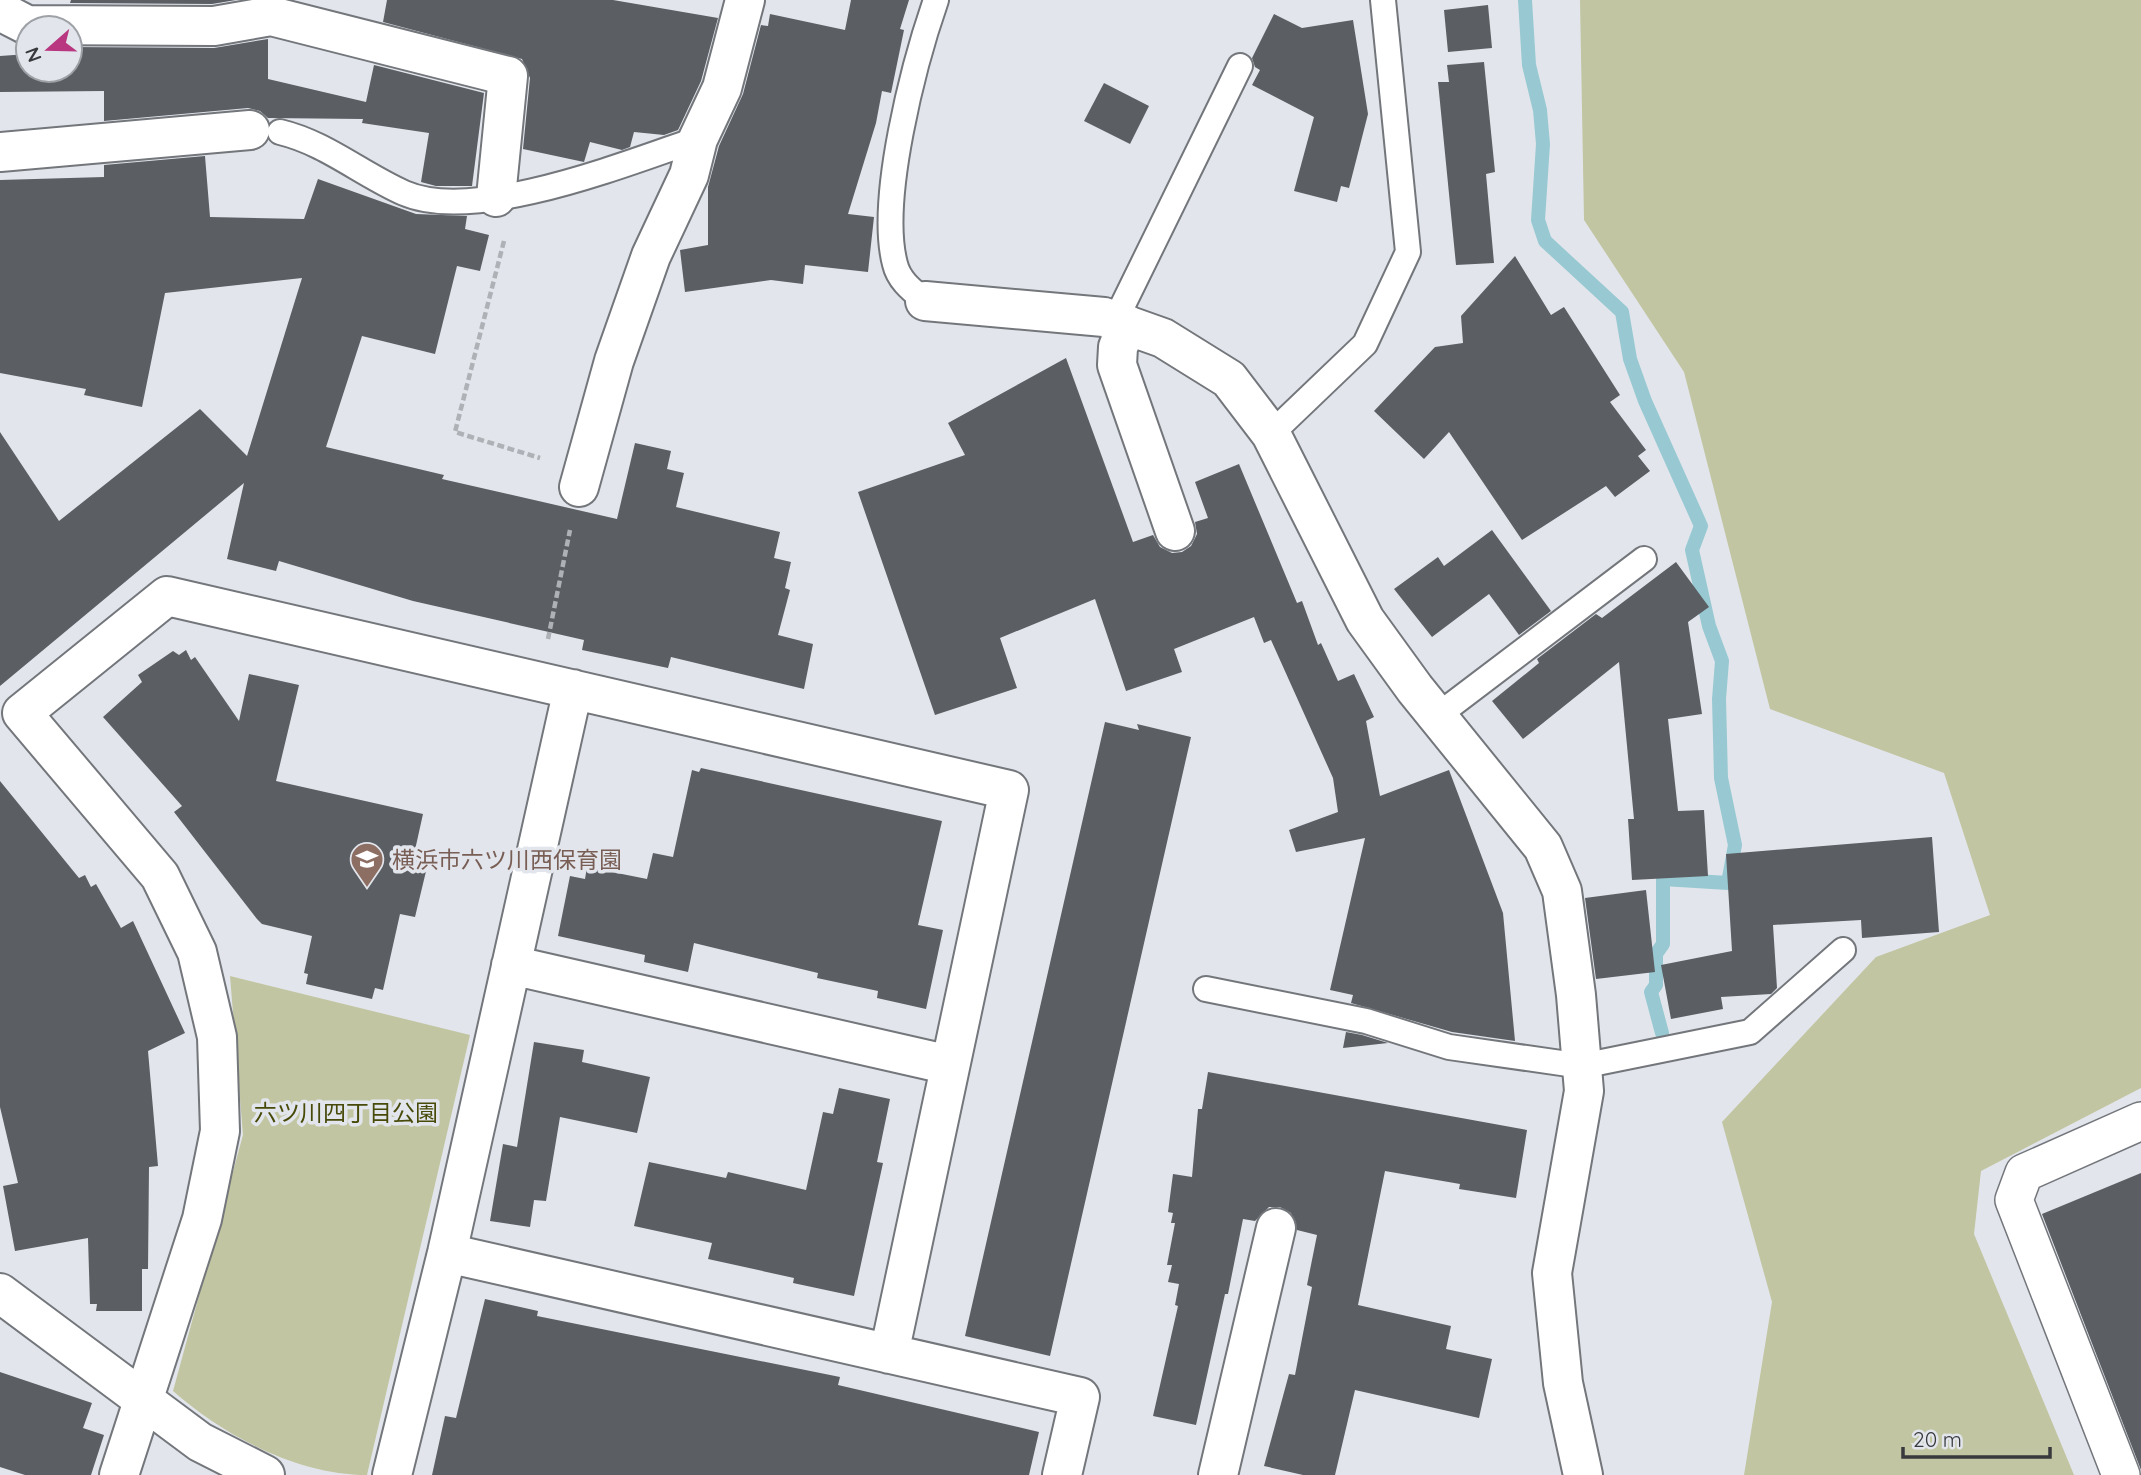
<svg xmlns="http://www.w3.org/2000/svg" width="2141" height="1475" font-family="Quicksand,'Noto Sans JP',sans-serif">
<rect width="100%" height="100%" fill="#e2e6ec"/>
<path fill="#c2c5a1" d="M 1580,0 L 2141,0 L 2141,1088 L 1981,1171 L 1974,1234 L 2074,1475 L 1744,1475 L 1772,1302 L 1722,1122 L 1876,957 L 1990,915 L 1944,773 L 1770,709 L 1684,372 L 1584,220 Z
M 230,976 L 470,1035 L 367,1475 C 298,1475 224,1436 173,1391 L 243,1135 Z"/>
<g fill="none" stroke-linecap="round" stroke-linejoin="round">
<path stroke="#98c9d2" stroke-width="14" d="M 1525,0 L 1529,65 L 1540,110 L 1543,144 L 1538,220 L 1545,241 L 1622,312 L 1630,359 L 1645,401 L 1701,526 L 1692,550 L 1709,626 L 1722,661 L 1719,699 L 1721,778 L 1735,845 L 1728,883 L 1663,879 L 1663,944 L 1656,954 L 1656,985 L 1651,992 L 1662,1033"/>
</g>
<path fill="#5b5e63" d="M 71,0 L 236,0 L 212,4 L 70,3 Z
M 387,0 L 613,0 L 718,18 L 701,81 L 678,130 L 664,135 L 634,132 L 630,147 L 622,150 L 590,142 L 584,162 L 523,149 L 530,78 L 522,59 L 383,22 Z
M 851,0 L 909,0 L 900,29 L 904,30 L 891,93 L 882,91 L 876,123 L 848,214 L 874,217 L 868,272 L 805,265 L 803,284 L 771,280 L 685,292 L 680,250 L 708,245 L 708,187 L 719,146 L 743,94 L 761,25 L 768,26 L 770,14 L 845,30 Z
M 1488,5 L 1492,48 L 1448,52 L 1444,10 Z
M 1274,14 L 1302,28 L 1353,20 L 1368,114 L 1349,188 L 1341,186 L 1337,202 L 1294,191 L 1314,117 L 1252,85 L 1260,70 L 1255,67 L 1252,58 Z
M 268,39 L 268,79 L 366,102 L 374,65 L 484,93 L 472,186 L 436,186 L 421,182 L 429,133 L 362,123 L 363,119 L 268,118 L 260,111 L 248,108 L 104,121 L 104,91 L 0,92 L 0,56 L 28,54 L 28,70 L 70,70 L 70,47 L 214,48 Z
M 1484,62 L 1495,172 L 1486,174 L 1494,263 L 1456,265 L 1438,82 L 1449,82 L 1447,65 Z
M 1104,83 L 1149,106 L 1130,144 L 1084,121 Z
M 205,156 L 210,217 L 304,219 L 318,179 L 416,214 L 467,216 L 465,229 L 489,235 L 480,271 L 457,266 L 435,354 L 362,336 L 326,447 L 444,475 L 442,479 L 617,519 L 635,443 L 671,451 L 667,469 L 684,473 L 676,507 L 780,532 L 774,558 L 791,562 L 785,588 L 790,590 L 778,635 L 813,644 L 804,689 L 671,657 L 668,668 L 582,650 L 584,640 L 413,601 L 279,561 L 276,571 L 227,559 L 244,483 L 0,686 L 0,432 L 59,521 L 200,409 L 247,456 L 302,278 L 165,293 L 142,407 L 84,395 L 86,389 L 0,373 L 0,180 L 104,177 L 104,165 Z
M 1515,256 L 1551,315 L 1564,307 L 1620,395 L 1610,402 L 1646,450 L 1638,456 L 1650,471 L 1615,497 L 1606,486 L 1522,540 L 1449,432 L 1424,459 L 1374,411 L 1435,347 L 1463,343 L 1461,316 Z
M 1066,358 L 1133,542 L 1153,535 L 1160,547 L 1172,553 L 1182,552 L 1191,546 L 1197,534 L 1195,522 L 1208,518 L 1195,482 L 1239,464 L 1297,603 L 1302,601 L 1318,645 L 1321,643 L 1338,681 L 1354,674 L 1374,717 L 1366,721 L 1380,796 L 1449,770 L 1503,913 L 1515,1041 L 1452,1032 L 1351,1003 L 1353,995 L 1330,990 L 1365,838 L 1296,852 L 1289,830 L 1338,812 L 1333,778 L 1271,640 L 1264,643 L 1254,617 L 1174,649 L 1182,672 L 1126,691 L 1095,599 L 1000,638 L 1017,688 L 935,715 L 858,492 L 965,455 L 948,423 Z
M 1492,530 L 1551,611 L 1519,635 L 1489,594 L 1432,637 L 1394,589 L 1438,557 L 1444,566 Z
M 1676,562 L 1709,607 L 1688,622 L 1702,714 L 1668,719 L 1678,811 L 1704,810 L 1708,876 L 1632,880 L 1628,819 L 1634,819 L 1619,662 L 1523,739 L 1492,701 L 1539,663 L 1537,659 L 1596,614 L 1602,618 Z
M 186,650 L 191,660 L 195,657 L 239,721 L 249,674 L 299,685 L 276,781 L 423,814 L 413,859 L 428,863 L 415,917 L 400,914 L 383,990 L 375,988 L 372,999 L 306,984 L 308,974 L 304,973 L 312,936 L 262,924 L 257,919 L 174,812 L 182,806 L 103,717 L 142,682 L 138,675 L 173,651 L 179,655 Z
M 1105,722 L 1139,730 L 1137,724 L 1191,737 L 1050,1356 L 965,1336 Z
M 701,768 L 942,821 L 918,925 L 943,930 L 926,1009 L 877,998 L 878,991 L 817,978 L 818,973 L 694,943 L 688,972 L 644,962 L 645,955 L 558,936 L 570,876 L 585,879 L 587,867 L 647,879 L 653,853 L 673,857 L 692,770 L 699,772 Z
M 0,781 L 79,878 L 85,875 L 91,887 L 96,884 L 121,928 L 133,921 L 185,1033 L 148,1051 L 158,1166 L 149,1167 L 148,1269 L 142,1269 L 142,1311 L 96,1311 L 97,1304 L 90,1304 L 88,1238 L 15,1251 L 3,1186 L 18,1183 L 0,1107 Z
M 1932,837 L 1939,932 L 1862,938 L 1861,920 L 1773,925 L 1777,988 L 1771,994 L 1721,997 L 1723,1009 L 1671,1019 L 1661,965 L 1732,951 L 1726,854 Z
M 1646,890 L 1655,972 L 1596,979 L 1585,898 Z
M 1346,1032 L 1362,1035 L 1388,1043 L 1343,1048 Z
M 534,1042 L 584,1050 L 582,1062 L 650,1077 L 637,1133 L 560,1117 L 546,1201 L 534,1200 L 530,1227 L 490,1221 L 503,1144 L 517,1147 Z
M 1208,1072 L 1527,1130 L 1516,1198 L 1459,1189 L 1460,1184 L 1385,1171 L 1358,1305 L 1451,1326 L 1446,1349 L 1492,1359 L 1479,1418 L 1355,1390 L 1335,1475 L 1303,1475 L 1264,1466 L 1289,1374 L 1295,1375 L 1312,1287 L 1307,1285 L 1317,1235 L 1297,1230 L 1291,1213 L 1280,1207 L 1269,1207 L 1255,1221 L 1243,1219 L 1228,1294 L 1225,1294 L 1196,1425 L 1153,1416 L 1178,1306 L 1175,1305 L 1179,1284 L 1168,1282 L 1172,1265 L 1167,1265 L 1175,1223 L 1171,1223 L 1173,1213 L 1168,1212 L 1173,1174 L 1192,1177 L 1198,1109 L 1202,1109 Z
M 839,1088 L 890,1099 L 877,1162 L 883,1163 L 854,1296 L 793,1283 L 794,1278 L 708,1259 L 712,1243 L 634,1226 L 649,1162 L 726,1178 L 728,1172 L 806,1190 L 823,1112 L 833,1114 Z
M 2141,1173 L 2141,1470 L 2042,1214 Z
M 485,1299 L 538,1311 L 537,1316 L 840,1377 L 838,1385 L 1039,1432 L 1029,1475 L 432,1475 L 445,1416 L 456,1418 Z
M 0,1372 L 92,1403 L 83,1428 L 104,1435 L 91,1475 L 25,1475 L 0,1467 Z"/>
<g fill="none" stroke-linecap="round" stroke-linejoin="round">
<defs>
<path id="service" d="M 280,132 C 326,143 361,174 404,193 C 475,224 627,163 698,139
M 925,301 C 913,291 899,281 895,264 C 878,200 914,63 936,0
M 1115,321 L 1240,66
M 1271,434 L 1365,344 L 1408,252 L 1383,0
M 1437,716 L 1644,559
M 1206,989 L 1366,1021 L 1449,1047 L 1582,1066 L 1750,1032 L 1843,950"/>
<path id="pedestrian" d="M 2121,1475 L 2014,1200 L 2024,1173 L 2141,1121"/>
<path id="minor" d="M 0,11 L 27,25 L 214,26 L 271,16 L 508,76 L 496,197
M 0,152 L 250,130
M 925,301 L 1104,317 L 1163,338 L 1229,379 L 1271,434 L 1365,620 L 1415,689 L 1543,847 L 1562,891 L 1576,995 L 1584,1091 L 1552,1273 L 1563,1383 L 1583,1475
M 1128,325 L 1118,347 L 1117,365 L 1175,531
M 579,487 L 614,361 L 651,256 L 689,175 L 698,139 L 722,88 L 745,0
M 511,965 L 950,1065
M 447,1253 L 1080,1397 L 1062,1475
M 0,1293 L 200,1442 L 265,1475
M 119,1475 L 202,1219 L 220,1131 L 217,1037 L 197,952 L 160,876 L 22,713 L 167,596 L 1009,790 L 889,1354
M 392,1475 L 447,1253 L 573,689
M 1218,1475 L 1276,1228"/>
</defs>
<use href="#service" stroke="#73767b" stroke-width="28"/>
<use href="#pedestrian" stroke="#73767b" stroke-width="40"/>
<use href="#minor" stroke="#73767b" stroke-width="42"/>
<path stroke="#aeb1b6" stroke-width="4.5" stroke-dasharray="7 3.5" stroke-linecap="butt" d="M 504,241 L 455,432 L 540,458
M 548,639 L 570,530"/>
<use href="#service" stroke="#fff" stroke-width="24"/>
<use href="#pedestrian" stroke="#fff" stroke-width="37"/>
<use href="#minor" stroke="#fff" stroke-width="38"/>
</g>
<defs>
<symbol id="school-pin" viewBox="-11 -11 22 30"><path d="M0 17L-7.5 6A9.5 9.5 0 1 1 7.5 6Z" fill="#8d6e63" stroke="#e2e6ec"/><path d="M0-5L7-2L0 1L-7-2ZM-4 1L0 2.5L4 1V4Q0 6-4 4Z" fill="#fff"/></symbol>
</defs>
<g fill-rule="evenodd">
<use href="#school-pin" x="348" y="840" width="38" height="52"/>
</g>
<g text-anchor="middle" dominant-baseline="central" stroke-width="7" stroke-linejoin="round" paint-order="stroke">
<g font-size="23" fill="#785e54" stroke="#e2e6ec" text-anchor="start">
<text x="392" y="859">横浜市六ツ川西保育園</text>
</g>
<g font-size="23" fill="#484a09" stroke="#e2e6ec">
<text x="346" y="1112">六ツ川四丁目公園</text>
</g>
</g>
<g transform="translate(49 49) rotate(250)"><circle r="33" fill="#e2e6ec" stroke="#9ea1a6" stroke-width="2"/>
<path d="M0-5L12 26L0 18L-12 26Z" fill="#b83780"/>
<text y="-10" font-size="19" font-weight="bold" text-anchor="middle" fill="#38393c">N</text>
</g>
<path d="M1903 1447v10h147v-10" fill="none" stroke="#38393c" stroke-width="3.5"/>
<text x="1913" y="1447" font-size="21" fill="#38393c" stroke="#e2e6ec" stroke-width="5" paint-order="stroke">20 m</text>
</svg>
